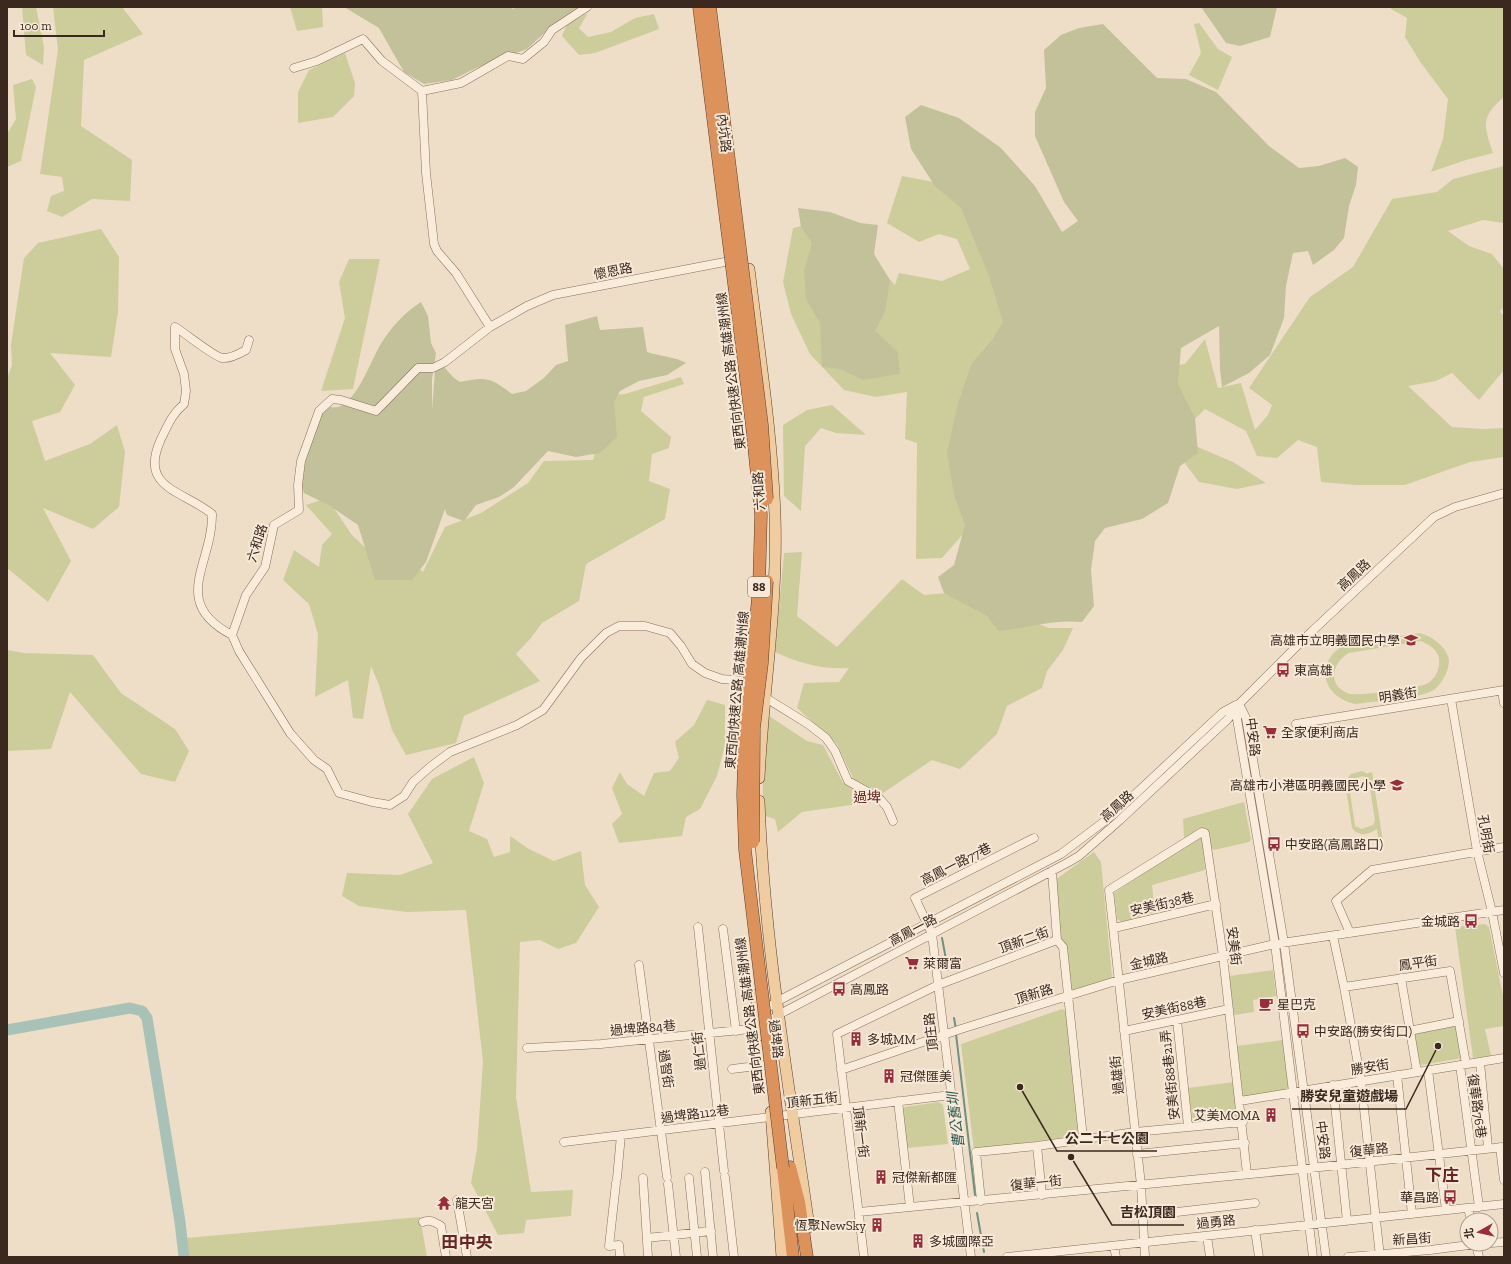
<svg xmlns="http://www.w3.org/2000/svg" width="1511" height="1264" font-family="'Zilla Slab','Noto Sans TC',serif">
<rect width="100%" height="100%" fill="#eedec7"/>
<path fill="#cdcc9b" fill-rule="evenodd" d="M 22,7 L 36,7 L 44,47 L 43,65 L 26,55 Z
M 53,7 L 122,7 L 143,34 L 84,60 L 81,126 L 132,160 L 130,201 L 92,199 L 62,217 L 47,211 L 51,196 L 64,191 L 62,177 L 40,174 L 58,50 Z
M 290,7 L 322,7 L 323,27 L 297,31 Z
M 1391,7 L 1504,7 L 1504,97 C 1480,117 1484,126 1493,153 L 1466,160 L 1431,172 L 1443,139 L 1448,99 L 1421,63 L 1405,37 L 1407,18 L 1391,9 Z
M 588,13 L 579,28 L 588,37 L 611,32 L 635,18 L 654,14 L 659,29 L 595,53 L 579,55 L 562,36 L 567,24 Z
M 1199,23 L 1218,49 L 1232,57 L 1218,90 L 1189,75 L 1201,53 L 1194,24 Z
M 345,53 L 355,83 L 354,96 L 333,117 L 298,123 L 298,92 L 309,70 Z
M 32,79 L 36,87 L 21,161 L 7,167 L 7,134 L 16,119 L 13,85 Z
M 1504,166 L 1504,223 L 1483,220 L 1448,231 L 1469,246 L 1492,254 L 1504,269 L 1504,307 L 1500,311 L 1504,317 L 1504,370 L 1479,400 L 1452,373 L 1436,381 L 1408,386 L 1452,427 L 1483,429 L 1503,428 L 1504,421 L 1504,457 L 1470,462 L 1405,485 L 1356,485 L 1321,482 L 1317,447 L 1298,440 L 1277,458 L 1257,456 L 1246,431 L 1205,409 L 1190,424 L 1193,445 L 1233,462 L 1266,483 L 1237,489 L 1199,482 L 1171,445 L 1173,366 L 1185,364 L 1205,339 L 1218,388 L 1241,383 L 1255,430 L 1268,415 L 1272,405 L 1249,388 L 1310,297 L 1353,267 L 1392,199 L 1437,192 L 1453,179 Z
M 902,176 L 960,187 L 1015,322 L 971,525 L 942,558 L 916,559 L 917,443 L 905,439 L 907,392 L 876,397 L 844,390 L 810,354 L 791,314 L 783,282 L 793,228 L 818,222 L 856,242 L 895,285 L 899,273 L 942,281 L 970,269 L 957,239 L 939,234 L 919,242 L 887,223 Z
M 101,229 L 119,257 L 118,312 L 111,357 L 50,353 L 75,385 L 60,412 L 32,421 L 45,461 L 90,444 L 117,425 L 125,452 L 119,507 L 93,529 L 43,508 L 71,561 L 48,602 L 7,568 L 7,379 L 12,365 L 11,345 L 24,258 L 38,243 Z
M 349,259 L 380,259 L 353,389 L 321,391 L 345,318 L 339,282 Z
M 681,377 L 684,384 L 644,397 L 641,411 L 671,437 L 669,448 L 652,454 L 649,481 L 670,489 L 665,519 L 586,564 L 579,601 L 542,623 L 531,638 L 516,654 L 540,681 L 464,716 L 456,743 L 406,755 L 392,730 L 379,685 L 371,666 L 363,719 L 353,718 L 348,680 L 315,697 L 318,634 L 309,604 L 283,580 L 294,550 L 319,567 L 322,545 L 332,534 L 306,505 L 327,498 L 352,535 L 378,560 L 386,539 L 423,572 L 445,527 L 481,513 L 528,483 L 544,461 L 593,460 L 601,426 L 586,397 L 625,394 Z
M 832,405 L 866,435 L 836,433 L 821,428 L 805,446 L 801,511 L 784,496 L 783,425 L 807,410 Z
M 802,552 L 797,616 L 837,647 L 902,579 L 924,595 L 970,591 L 1018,616 L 1049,628 L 1073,628 L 1063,650 L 1047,671 L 1042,688 L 1007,706 L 997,734 L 960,769 L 932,760 L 883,793 L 854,780 L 837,744 L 797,708 L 804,683 L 839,682 L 849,668 C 824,670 798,663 775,652 L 784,553 Z
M 1420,633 C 1432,637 1443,644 1448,656 C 1450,661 1448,669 1446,674 C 1443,679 1440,685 1435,689 C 1422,699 1374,701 1356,704 C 1321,698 1313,659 1347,644 ZM 1421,641 C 1432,646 1441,652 1439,665 C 1438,673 1433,681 1426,684 C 1417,688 1358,696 1350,694 C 1327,687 1331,663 1349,653 Z
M 7,650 L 24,653 L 93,655 L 121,693 L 175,729 L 189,751 L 175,782 L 141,774 L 70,692 L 51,749 L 7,751 Z
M 707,700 L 725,705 L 725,745 L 717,776 L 700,809 L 686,817 L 682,836 L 619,843 L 612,824 L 622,814 L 612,788 L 620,772 L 627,784 L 644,796 L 654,773 L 670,771 L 679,758 L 675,742 L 694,725 Z
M 769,716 L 807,741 L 823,745 L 843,783 L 872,802 L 802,812 L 778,832 L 775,819 L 762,815 L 764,754 Z
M 474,757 L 484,783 L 469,831 L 487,839 L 494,857 L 510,852 L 510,836 L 529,849 L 554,861 L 581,851 L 585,885 L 599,907 L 576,943 L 558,949 L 540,940 L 520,942 L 516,1097 L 531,1192 L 573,1190 L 571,1216 L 526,1220 L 524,1233 L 498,1235 L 471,1183 L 477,1149 L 483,1062 L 466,910 L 407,912 L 359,906 L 342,896 L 347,873 L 400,875 L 433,863 L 408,814 L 432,779 Z
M 1362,771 L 1368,774 L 1368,773 L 1372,772 L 1384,848 L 1380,849 L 1377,829 C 1368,835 1359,837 1352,828 L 1345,782 L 1351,774 ZM 1363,776 L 1369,782 L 1375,820 L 1373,825 L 1362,829 L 1355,826 L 1349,785 L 1353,779 Z
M 1244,802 L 1251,840 L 1249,842 L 1214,850 L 1211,848 L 1206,828 L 1184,838 L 1183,819 Z
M 1197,838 L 1202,838 L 1205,870 L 1152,885 L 1155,912 L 1122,922 L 1117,919 L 1114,893 Z
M 1094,852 L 1101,862 L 1112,977 L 1109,982 L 1076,993 L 1071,991 L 1060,938 L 1055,880 Z
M 1485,924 L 1489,927 L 1504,1001 L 1504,1026 L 1485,1029 L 1491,1056 L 1473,1058 L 1455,927 Z
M 1273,970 L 1276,996 L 1253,1000 L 1254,1012 L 1234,1015 L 1229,976 Z
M 1062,1009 L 1066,1011 L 1078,1131 L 1074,1136 L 974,1150 L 961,1044 Z
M 1455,1025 L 1458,1026 L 1462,1058 L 1422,1065 L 1418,1063 L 1413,1034 L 1416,1032 Z
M 1283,1040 L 1289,1090 L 1243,1097 L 1237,1046 Z
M 1234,1082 L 1237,1118 L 1193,1122 L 1188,1088 Z
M 939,1102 L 943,1105 L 948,1144 L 907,1148 L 903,1109 L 905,1107 Z
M 420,1217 L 427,1257 L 189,1257 L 186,1238 Z"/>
<path fill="#c2c19a" d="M 344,7 L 508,7 L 514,9 L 515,7 L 582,7 L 552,26 L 527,49 L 476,68 L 452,80 L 424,84 L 404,72 L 379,28 Z
M 1201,7 L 1277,7 L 1270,37 L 1240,46 L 1226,43 Z
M 1103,24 L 1157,78 L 1186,79 L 1216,92 L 1269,146 L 1299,168 L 1319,166 L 1345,158 L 1358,167 L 1356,185 L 1349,206 L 1344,238 L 1334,250 L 1313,265 L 1308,251 L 1293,253 L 1286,286 L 1284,318 L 1270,355 L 1249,373 L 1222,387 L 1220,369 L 1219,326 L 1181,348 L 1178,384 L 1195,418 L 1198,453 L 1180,466 L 1168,503 L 1142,519 L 1105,528 L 1095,541 L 1091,570 L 1094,606 L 1082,622 C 1053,619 1027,628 999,631 L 987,616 L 944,593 L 938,577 L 954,565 L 965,525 L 954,495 L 947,453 L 958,403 L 972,363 L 992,340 L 1003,322 L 989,276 L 961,208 L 935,186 L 911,149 L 905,117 L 921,105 L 959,118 L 1001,148 L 1035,186 L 1062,232 L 1078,221 L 1064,202 L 1035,136 L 1035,112 L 1046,88 L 1044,50 L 1061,35 L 1079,28 Z
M 798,208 L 830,212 L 860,223 L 878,225 L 874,254 L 890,280 L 885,312 L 875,331 L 898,352 L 900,374 L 863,380 L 840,369 L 822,367 L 820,323 L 806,299 L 804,271 L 812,243 L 801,227 Z
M 421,302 L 428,316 L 431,343 L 436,353 L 432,379 L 432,410 L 435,371 L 444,367 L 454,378 L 460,382 C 488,377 489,377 512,394 L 526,391 L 544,378 L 556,365 L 568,361 L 565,325 L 597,316 L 600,330 L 643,327 L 647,352 C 659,356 676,357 686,363 L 667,375 L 639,381 L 620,391 L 614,402 L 617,437 L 600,453 L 576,457 L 548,451 L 514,487 L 499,497 L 476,505 L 464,521 L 447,515 L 445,509 L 426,562 L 412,580 L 375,580 L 358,525 L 330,506 L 304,493 L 299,477 L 320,416 L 328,407 C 332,407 338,408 341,406 C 362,394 371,356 386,336 C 396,322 407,311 421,302 Z"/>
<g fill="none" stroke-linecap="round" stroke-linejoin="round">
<path stroke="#6f9184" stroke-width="2" d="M 942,938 L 948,970
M 954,1018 L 956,1029
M 956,1034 L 975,1195
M 977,1213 L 984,1252"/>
<path stroke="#a8c2b7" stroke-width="11" d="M 7,1030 L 130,1008 L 142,1011 L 147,1018 L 180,1222 L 184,1257"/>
<defs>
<path id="minor" d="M 294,68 L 317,61 L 363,39 L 382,61 L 422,91
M 422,91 L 426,173 L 434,244 L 437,251 L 456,273 L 490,327
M 422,91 L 461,83 L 508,56 L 523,59 L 544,42 L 552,30 L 587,7
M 735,260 L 553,295 L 527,306 L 490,327 L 445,362 L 433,368 L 418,368 L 376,411 L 341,400 L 332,399 L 319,411 L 301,461 L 298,485 L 299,510 L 274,525 L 265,567 L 246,595 L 232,635 L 239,651 L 290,733 L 314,760 L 327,769 L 339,793 L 372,802 L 390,805 L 404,796 L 413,782 L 430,767 L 450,752 L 517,725 L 543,710 L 581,658 L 606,633 L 619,626 L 645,626 L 670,633 L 681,646 L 692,664 L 705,673 L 722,679 L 745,681 L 753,688
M 232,635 C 169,602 213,564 212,514 C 183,490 138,489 161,439 C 168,425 172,414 184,404 L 186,391 L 184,374 L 175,349 L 175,327 C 185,333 213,356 222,358 C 230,359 239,354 246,350 L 249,340
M 1502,691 L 1504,703
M 761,695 L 808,724 L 826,738 L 835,751 L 848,781 L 879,798 L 887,807 L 893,821
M 1451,699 L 1477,851 L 1492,912 L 1504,973
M 1239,704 L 1246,718 L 1284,943 L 1326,1257
M 1239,704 L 1237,719 L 1275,944 L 1313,1257
M 1296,724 L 1504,690
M 1052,871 L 1057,940
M 698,927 L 724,1171
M 1114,928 L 1216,904
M 723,929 L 736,1031
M 1350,933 L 1336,901 L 1372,870 L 1504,847
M 1333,936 L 1344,987 L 1361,1081 L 1380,1257
M 639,965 L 667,1177
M 1401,978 L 1417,1072
M 1344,987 L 1450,971 L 1466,1064
M 761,1012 L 776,1002 L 1061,854 L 1114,814 L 1223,712 L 1236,705
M 1177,1020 L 1188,1126
M 1124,1031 L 1229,1009
M 1409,1031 L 1459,1021
M 527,1048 L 601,1044 L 760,1028 L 778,1015 L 1067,863 L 1079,856 L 1120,820 L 1228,719 L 1239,704 L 1308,635 L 1434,517 L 1455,507 L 1504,493
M 1480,1062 L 1488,1148
M 1460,1065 L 1479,1207
M 732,1069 L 765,1065
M 841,1070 L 961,1029 L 1119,980 L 1275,944 L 1504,910
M 1428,1070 L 1446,1210
M 1397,1075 L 1412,1214
M 1333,1085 L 1347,1221
M 898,1101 L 910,1207
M 1240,1101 L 1504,1058
M 564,1142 L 951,1095
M 1500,1147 L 1504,1180
M 1137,1154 L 1245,1143
M 705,1172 L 713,1257
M 725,1177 L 734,1257
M 617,1178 L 621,1135
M 643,1178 L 648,1257
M 689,1178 L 697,1257
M 616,1183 L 609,1246 L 619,1245 L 620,1257
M 668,1184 L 676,1257
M 1042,1195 L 1037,1146 L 1135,1132 L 1243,1122
M 457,1200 L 467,1257
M 981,1201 L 976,1152 L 1037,1146
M 1468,1208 L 1471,1220
M 859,1212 L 1302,1169 L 1504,1147
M 1142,1216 L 1255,1203
M 423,1222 C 430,1219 434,1222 441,1226 L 446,1257
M 1255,1230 L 1259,1257
M 1207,1236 L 1210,1257
M 647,1238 L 711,1231
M 1491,1243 L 1504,1242
M 1476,1244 L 1479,1257
M 1114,1246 L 1116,1257
M 864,1257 L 837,1034 L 938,985 L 1057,940 L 1063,947 L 1083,1138
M 971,1257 L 932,934 L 915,898 L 1034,838
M 1007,1257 L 1504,1204
M 1145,1257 L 1141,1185 L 1109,890 L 1202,832 L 1205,833 L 1223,956 L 1247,1174
M 1348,1257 L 1430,1250 L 1477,1244"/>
<path id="major" d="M 749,269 C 759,351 772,433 775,516 C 778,604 763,691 759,778
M 759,801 C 764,944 789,1085 809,1227
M 756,995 L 761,1035
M 771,1112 L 782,1257"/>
<path id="highway" d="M 790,1167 L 799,1202 L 807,1257
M 783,1168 L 793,1257"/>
</defs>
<use href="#minor" stroke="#8a6f5c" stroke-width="9"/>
<use href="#major" stroke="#583e30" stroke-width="12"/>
<use href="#highway" stroke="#583e30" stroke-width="13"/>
<use href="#minor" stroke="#f9ecdb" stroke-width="8"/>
<use href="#major" stroke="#f0cda0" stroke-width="11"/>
<use href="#highway" stroke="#dc925a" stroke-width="12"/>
<defs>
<path id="highway-bridge" d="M 699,7 L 752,426 L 761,515 L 759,588 L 745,728 L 743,795 L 745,850 L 783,1168
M 710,7 L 762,425 L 767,499
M 753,842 L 754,728 L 762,663 L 767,581"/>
</defs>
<use href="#highway-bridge" stroke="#583e30" stroke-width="13" stroke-linecap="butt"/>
<use href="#highway-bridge" stroke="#dc925a" stroke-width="12"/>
</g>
<defs>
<symbol id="school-bare" viewBox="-9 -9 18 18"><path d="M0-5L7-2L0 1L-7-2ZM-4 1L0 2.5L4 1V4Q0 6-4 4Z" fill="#992d3c" stroke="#f6e9d7" stroke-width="2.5" paint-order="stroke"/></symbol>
<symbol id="bus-bare" viewBox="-9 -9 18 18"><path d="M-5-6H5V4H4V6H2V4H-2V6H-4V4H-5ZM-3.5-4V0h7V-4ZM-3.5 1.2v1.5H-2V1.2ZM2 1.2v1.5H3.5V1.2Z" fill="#992d3c" stroke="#f6e9d7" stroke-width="2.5" paint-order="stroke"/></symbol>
<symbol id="supermarket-bare" viewBox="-9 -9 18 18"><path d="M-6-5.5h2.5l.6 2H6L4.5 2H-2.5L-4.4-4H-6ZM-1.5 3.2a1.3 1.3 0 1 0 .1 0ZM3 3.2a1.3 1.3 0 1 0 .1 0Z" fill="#992d3c" stroke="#f6e9d7" stroke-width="2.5" paint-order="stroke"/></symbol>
<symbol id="cafe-bare" viewBox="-9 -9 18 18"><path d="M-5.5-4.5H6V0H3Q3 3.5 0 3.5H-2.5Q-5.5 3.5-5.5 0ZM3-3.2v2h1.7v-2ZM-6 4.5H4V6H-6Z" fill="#992d3c" stroke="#f6e9d7" stroke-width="2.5" paint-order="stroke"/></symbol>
<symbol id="building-bare" viewBox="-9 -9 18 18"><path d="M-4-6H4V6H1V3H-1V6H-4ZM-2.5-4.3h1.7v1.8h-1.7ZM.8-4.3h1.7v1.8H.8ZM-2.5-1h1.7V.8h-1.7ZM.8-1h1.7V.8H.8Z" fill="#992d3c" stroke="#f6e9d7" stroke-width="2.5" paint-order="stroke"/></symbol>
<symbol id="temple-bare" viewBox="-9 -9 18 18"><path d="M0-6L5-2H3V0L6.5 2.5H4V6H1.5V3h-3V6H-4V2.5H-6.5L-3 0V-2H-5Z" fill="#992d3c" stroke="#f6e9d7" stroke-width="2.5" paint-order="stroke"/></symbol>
</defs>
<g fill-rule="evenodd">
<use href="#school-bare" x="1401" y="630" width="20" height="20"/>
<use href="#bus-bare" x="1273" y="660" width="20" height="20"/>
<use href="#supermarket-bare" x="1260" y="722" width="20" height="20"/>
<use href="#school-bare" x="1387" y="775" width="20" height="20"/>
<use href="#bus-bare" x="1264" y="834" width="20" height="20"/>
<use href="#bus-bare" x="1461" y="911" width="20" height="20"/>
<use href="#supermarket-bare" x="902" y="953" width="20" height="20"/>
<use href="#bus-bare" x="829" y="979" width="20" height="20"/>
<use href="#cafe-bare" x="1256" y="994" width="20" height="20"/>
<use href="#bus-bare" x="1293" y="1021" width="20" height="20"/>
<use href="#building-bare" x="846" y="1029" width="20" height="20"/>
<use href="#building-bare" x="879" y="1066" width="20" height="20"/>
<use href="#building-bare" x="1261" y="1105" width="20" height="20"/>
<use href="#building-bare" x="871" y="1167" width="20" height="20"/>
<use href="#bus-bare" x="1440" y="1187" width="20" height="20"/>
<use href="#temple-bare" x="434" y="1193" width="20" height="20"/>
<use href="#building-bare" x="867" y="1215" width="20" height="20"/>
<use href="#building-bare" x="908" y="1231" width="20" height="20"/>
</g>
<g text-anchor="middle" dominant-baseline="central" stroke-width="4" stroke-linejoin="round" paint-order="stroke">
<rect fill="#f6e9d7" stroke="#736357" stroke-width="1" x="748" y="577" width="22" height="20" rx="3"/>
<g font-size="12" font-weight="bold" fill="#3b2920">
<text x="759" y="587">88</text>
</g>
<g font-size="13" fill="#3b2920" stroke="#f6e9d7">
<text transform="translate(724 133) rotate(83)">內坑路</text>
<text transform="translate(613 271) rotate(-11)">懷恩路</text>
<text transform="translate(731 371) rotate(-97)">東西向快速公路 高雄潮州線</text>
<text transform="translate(759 491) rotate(-94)">六和路</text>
<text transform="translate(257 543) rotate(-72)">六和路</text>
<text transform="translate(1354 575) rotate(-43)">高鳳路</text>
<text transform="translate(737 690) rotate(-85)">東西向快速公路 高雄潮州線</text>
<text transform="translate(1398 695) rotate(-9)">明義街</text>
<text transform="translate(1253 737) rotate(83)">中安路</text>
<text transform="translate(1117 806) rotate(-42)">高鳳路</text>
<text transform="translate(1486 834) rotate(80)">孔明街</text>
<text transform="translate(956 864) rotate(-27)">高鳳一路77巷</text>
<text transform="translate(1162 904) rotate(-13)">安美街38巷</text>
<text transform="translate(913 930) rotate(-28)">高鳳一路</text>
<text transform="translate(1024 940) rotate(-20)">頂新二街</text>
<text transform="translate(1234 946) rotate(83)">安美街</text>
<text transform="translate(1149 961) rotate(-13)">金城路</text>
<text transform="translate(1418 963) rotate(-8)">鳳平街</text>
<text transform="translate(1034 994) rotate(-17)">頂新路</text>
<text transform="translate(1174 1008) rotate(-12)">安美街88巷</text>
<text transform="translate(750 1016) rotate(-97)">東西向快速公路 高雄潮州線</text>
<text transform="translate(643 1028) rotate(-5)">過埤路84巷</text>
<text transform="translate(931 1032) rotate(-97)">頂庄路</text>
<text transform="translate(776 1039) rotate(83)">過埤路</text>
<text transform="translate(699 1051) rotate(-96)">過仁街</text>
<text transform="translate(1370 1067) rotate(-9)">勝安街</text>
<text transform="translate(666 1069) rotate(82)">過智街</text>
<text transform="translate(1117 1075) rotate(-96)">過雄街</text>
<text transform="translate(1170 1075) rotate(-96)">安美街88巷21弄</text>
<text transform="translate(812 1100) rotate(-7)">頂新五街</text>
<text transform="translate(1477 1106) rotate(82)">復華路76巷</text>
<text transform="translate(695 1114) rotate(-7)">過埤路112巷</text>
<text transform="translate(861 1132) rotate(83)">頂新一街</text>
<text transform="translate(1323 1140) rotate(83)">中安路</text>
<text transform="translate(1369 1150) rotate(-6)">復華路</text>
<text transform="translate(1036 1183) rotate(-6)">復華一街</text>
<text transform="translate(1216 1222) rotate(-6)">過勇路</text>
<text transform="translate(1412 1239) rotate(-4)">新昌街</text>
</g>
<g font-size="13" fill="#3b2920" stroke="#f6e9d7" text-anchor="start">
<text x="1400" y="640" text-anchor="end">高雄市立明義國民中學</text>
<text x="1294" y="670">東高雄</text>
<text x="1281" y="732">全家便利商店</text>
<text x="1386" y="785" text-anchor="end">高雄市小港區明義國民小學</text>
<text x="1285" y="844">中安路(高鳳路口)</text>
<text x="1460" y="921" text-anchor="end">金城路</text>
<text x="923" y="963">萊爾富</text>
<text x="850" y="989">高鳳路</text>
<text x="1277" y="1004">星巴克</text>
<text x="1314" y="1031">中安路(勝安街口)</text>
<text x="867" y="1039">多城MM</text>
<text x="900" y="1076">冠傑匯美</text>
<text x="1260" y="1115" text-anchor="end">艾美MOMA</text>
<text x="892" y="1177">冠傑新都匯</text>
<text x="1439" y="1197" text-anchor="end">華昌路</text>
<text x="455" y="1203">龍天宮</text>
<text x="866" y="1225" text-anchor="end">恆聚NewSky</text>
<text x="929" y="1241">多城國際亞</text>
</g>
<g font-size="14" fill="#672520" stroke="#f6e9d7">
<text x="867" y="797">過埤</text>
</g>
<g font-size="14" font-style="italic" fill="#2f5a52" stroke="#f6e9d7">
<text transform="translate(956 1120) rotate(-97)">曹公舊圳</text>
</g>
<g font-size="17" font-weight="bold" fill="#672520" stroke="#f6e9d7">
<text x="1442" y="1175">下庄</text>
<text x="467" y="1242">田中央</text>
</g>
</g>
<path fill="none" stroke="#3b2920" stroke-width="1.5" d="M1438 1046L1406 1109H1292M1020 1087L1057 1151H1157M1071 1157L1112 1225H1184"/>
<g fill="#3b2920" stroke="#f6e9d7" stroke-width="1.5">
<circle cx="1438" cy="1046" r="4"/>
<circle cx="1020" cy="1087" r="4"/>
<circle cx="1071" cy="1157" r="4"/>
</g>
<g font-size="14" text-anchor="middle" font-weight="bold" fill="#3b2920" stroke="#f6e9d7" stroke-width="4" stroke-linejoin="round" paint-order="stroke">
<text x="1349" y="1101">勝安兒童遊戲場</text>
<text x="1107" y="1143">公二十七公園</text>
<text x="1148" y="1217">吉松頂園</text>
</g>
<rect width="1511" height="1264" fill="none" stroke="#3b2920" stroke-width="16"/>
<g transform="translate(1479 1232) rotate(262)"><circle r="19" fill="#f6e9d7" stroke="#ab9c8e"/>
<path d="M0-3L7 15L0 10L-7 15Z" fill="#992d3c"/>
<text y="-6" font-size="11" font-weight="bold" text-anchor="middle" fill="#3b2920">北</text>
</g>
<path d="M14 30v6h90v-6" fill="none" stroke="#3b2920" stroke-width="2"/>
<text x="20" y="30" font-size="12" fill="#3b2920" stroke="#f6e9d7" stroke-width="3" paint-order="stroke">100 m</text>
</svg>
